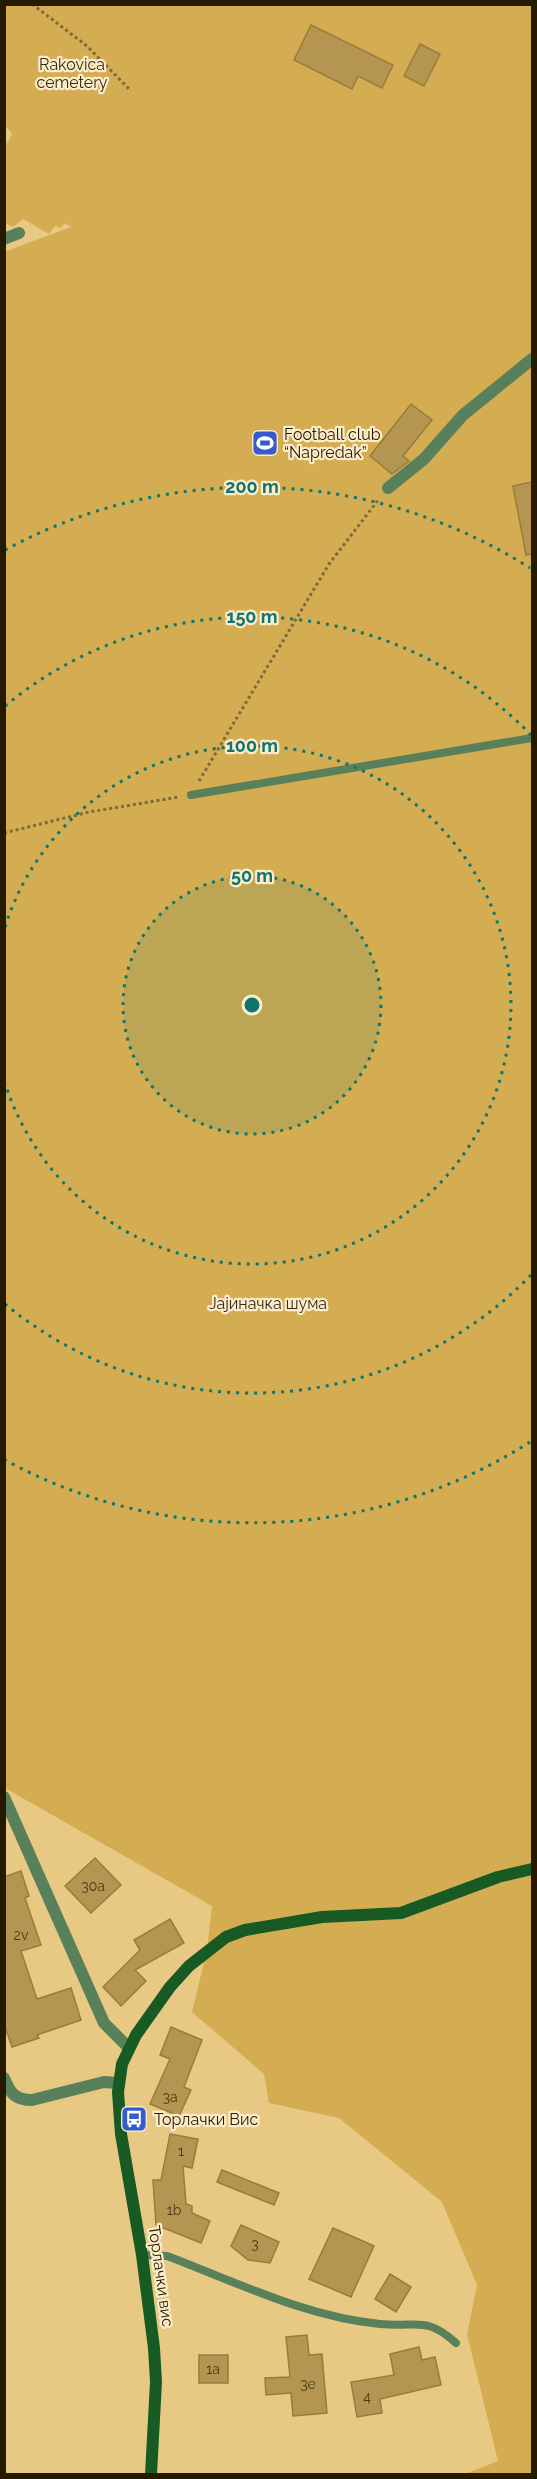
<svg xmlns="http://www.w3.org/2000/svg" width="537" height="2479" font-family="Raleway,sans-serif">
<rect width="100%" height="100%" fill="#e8c984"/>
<path fill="#d4ad52" d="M 5,5 L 532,5 L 532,2474 L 465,2474 L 498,2461 L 467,2334 L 477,2285 L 442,2202 L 339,2118 L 269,2103 L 264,2074 L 192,2012 L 207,1950 L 212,1906 L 5,1788 L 4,252 L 71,227 L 65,223 L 61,228 L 55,226 L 49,234 L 23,219 L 13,227 L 5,223 L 5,147 L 12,134 L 5,125 Z"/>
<path fill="#b49652" stroke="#997c38" stroke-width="1.5" d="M 311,25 L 393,65 L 382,88 L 358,76 L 352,89 L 294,60 Z
M 420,44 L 440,54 L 424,86 L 404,76 Z
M 411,404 L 432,420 L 403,456 L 409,461 L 392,474 L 370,456 Z
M 532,482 L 532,554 L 526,555 L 513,486 Z
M 95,1858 L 121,1885 L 91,1913 L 65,1886 Z
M 21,1871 L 29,1896 L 25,1898 L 41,1945 L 21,1951 L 37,1999 L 71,1988 L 81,2020 L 37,2035 L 39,2038 L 12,2047 L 4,2024 L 4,1877 Z
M 170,1919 L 184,1943 L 135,1970 L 146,1981 L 121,2006 L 103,1987 L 140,1950 L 134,1940 Z
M 171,2027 L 202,2040 L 184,2087 L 191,2090 L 179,2116 L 150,2104 L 170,2059 L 160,2055 Z
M 170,2134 L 198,2139 L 192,2168 L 183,2166 L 186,2204 L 192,2206 L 192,2213 L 210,2221 L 201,2243 L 156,2225 L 153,2180 L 161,2180 Z
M 222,2170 L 279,2193 L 274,2205 L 217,2182 Z
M 241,2225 L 279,2242 L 270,2263 L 248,2260 L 231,2246 Z
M 333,2228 L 374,2246 L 351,2297 L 309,2279 Z
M 390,2274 L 411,2287 L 396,2312 L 375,2299 Z
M 307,2335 L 309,2355 L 322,2354 L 327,2413 L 293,2416 L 291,2393 L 266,2395 L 265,2378 L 290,2377 L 286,2337 Z
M 419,2347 L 422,2360 L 435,2357 L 441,2385 L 380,2399 L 382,2413 L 357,2417 L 351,2382 L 394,2375 L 390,2354 Z
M 199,2355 L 228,2355 L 228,2383 L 199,2383 Z"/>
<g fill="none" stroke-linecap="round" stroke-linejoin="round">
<path stroke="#7e6a3c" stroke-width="3" stroke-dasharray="3 3" stroke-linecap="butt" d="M 32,4 L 87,46 L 131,91
M 199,781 L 329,564 L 379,499
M 4,833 L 89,812 L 179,797"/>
<path stroke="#58805b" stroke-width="8" d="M 191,795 L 532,738
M 142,2255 L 167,2256 C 236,2282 306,2317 380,2324 C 417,2328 425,2315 456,2343"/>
<path stroke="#58805b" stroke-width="12" d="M 4,239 L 19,233
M 388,488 L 424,459 L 463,415 L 532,359
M 4,1797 L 104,2023 L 129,2048
M 4,2078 C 10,2093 15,2100 32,2100 L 104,2082 L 118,2083"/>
<path stroke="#175a23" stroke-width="12" d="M 151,2474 L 156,2382 L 154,2348 L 142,2255 L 121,2134 L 118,2092 L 122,2064 L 136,2035 L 170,1987 L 189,1966 L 226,1937 L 245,1930 L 322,1917 L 401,1913 L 498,1877 L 532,1869"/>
</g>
<circle cx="252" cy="1005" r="129" fill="#0f766e" fill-opacity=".12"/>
<g fill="none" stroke="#0f766e" stroke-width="3" stroke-dasharray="3 6">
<circle cx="252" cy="1005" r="129"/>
<path d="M5 927A259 259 0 1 1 5 1083"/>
<path d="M531 1275A388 388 0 0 1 5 1304M5 706A388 388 0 0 1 531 735"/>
<path d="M530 1442A518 518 0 0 1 5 1460M5 550A518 518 0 0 1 530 568"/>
</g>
<defs>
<symbol id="stadium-square" viewBox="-11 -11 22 22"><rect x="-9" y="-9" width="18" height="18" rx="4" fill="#345acb" stroke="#fceccb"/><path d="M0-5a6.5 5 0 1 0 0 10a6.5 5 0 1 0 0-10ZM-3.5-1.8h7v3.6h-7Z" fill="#fff"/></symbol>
<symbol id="bus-square" viewBox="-11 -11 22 22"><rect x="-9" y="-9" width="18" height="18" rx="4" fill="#345acb" stroke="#fceccb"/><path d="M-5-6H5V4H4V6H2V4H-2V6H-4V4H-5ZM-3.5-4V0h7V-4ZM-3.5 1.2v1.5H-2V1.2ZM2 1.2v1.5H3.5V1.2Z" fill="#fff"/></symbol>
</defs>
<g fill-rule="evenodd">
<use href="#stadium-square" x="250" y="428" width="30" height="30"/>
<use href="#bus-square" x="119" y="2104" width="30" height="30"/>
</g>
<g text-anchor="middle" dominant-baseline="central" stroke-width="4.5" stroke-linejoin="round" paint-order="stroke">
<g font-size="14" fill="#493914">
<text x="93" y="1886">30a</text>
<text x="21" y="1935">2v</text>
<text x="170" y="2097">3a</text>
<text x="181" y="2151">1</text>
<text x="174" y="2210">1b</text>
<text x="255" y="2244">3</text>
<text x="213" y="2369">1a</text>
<text x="308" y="2384">3e</text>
<text x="367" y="2397">4</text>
</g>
<g font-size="16" fill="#352b15" stroke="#fceccb">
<text x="72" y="64">Rakovica<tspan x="72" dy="18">cemetery</tspan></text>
<text x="268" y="1303">Јајиначка шума</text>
</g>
<g font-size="16" fill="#251a00" stroke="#fceccb" text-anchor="start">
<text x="284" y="434">Football club<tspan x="284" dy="18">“Napredak”</tspan></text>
<text x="154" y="2119">Торлачки Вис</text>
</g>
<g font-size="16" fill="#251a00" stroke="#fceccb">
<text transform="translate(161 2276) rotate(82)">Торлачки вис</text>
</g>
</g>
<circle cx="252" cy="1005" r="9" fill="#0f766e" stroke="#fceccb" stroke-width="3"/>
<g font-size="18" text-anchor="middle" font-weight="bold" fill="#0f766e" stroke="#fceccb" stroke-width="4.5" stroke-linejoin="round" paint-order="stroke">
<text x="252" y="493">200 m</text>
<text x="252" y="623">150 m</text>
<text x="252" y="752">100 m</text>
<text x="252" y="882">50 m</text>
</g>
<rect width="537" height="2479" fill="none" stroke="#251a00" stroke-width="12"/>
</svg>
